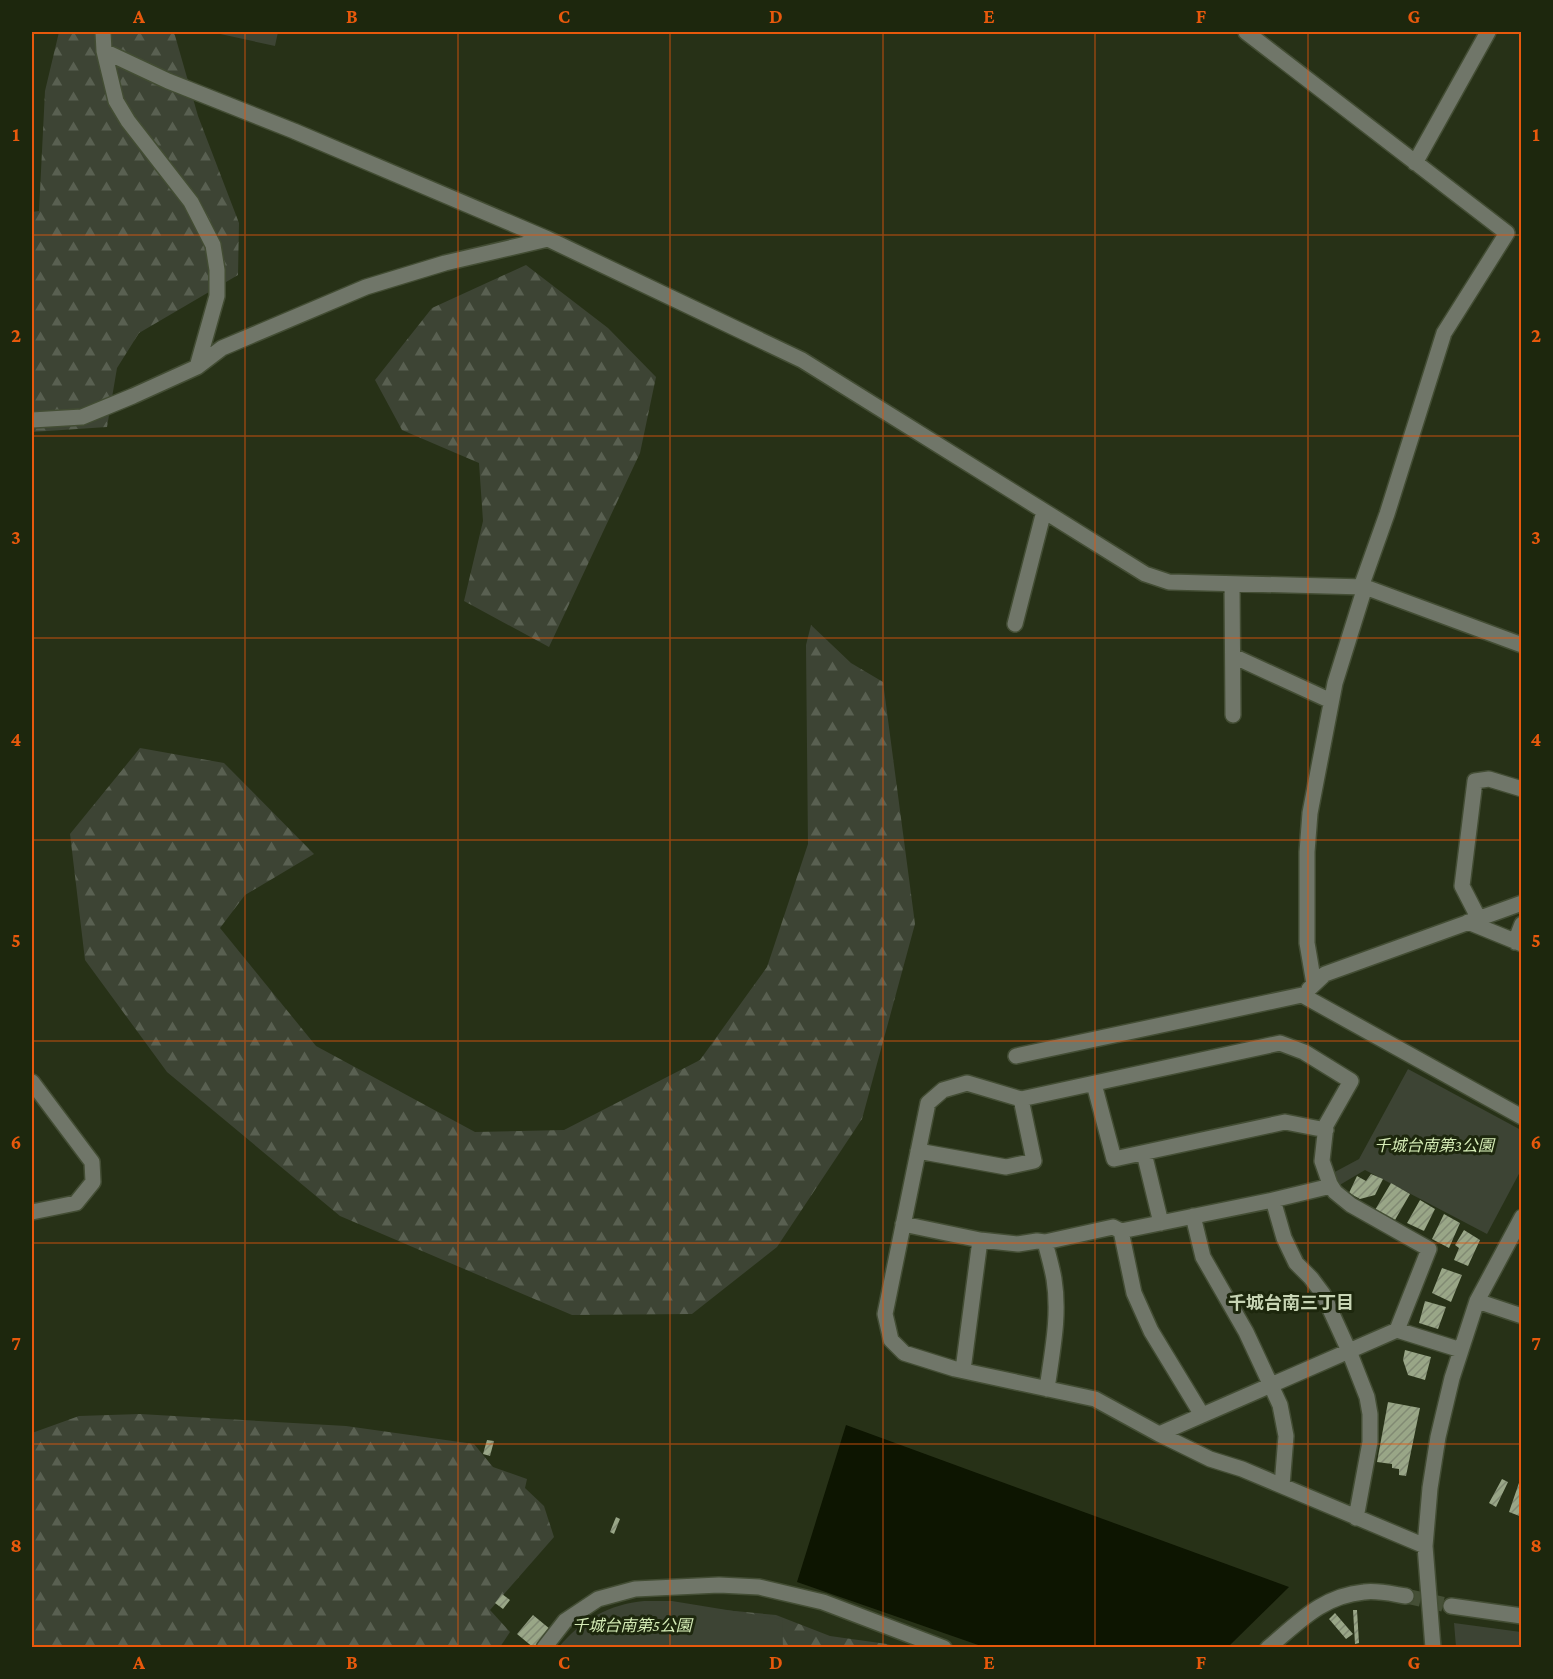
<svg xmlns="http://www.w3.org/2000/svg" width="1553" height="1679" font-family="'Crimson Pro','Noto Sans JP',serif">
<defs>
<pattern id="forest-firs" width="22" height="20" patternUnits="userSpaceOnUse" patternTransform="scale(1.5)"><rect width="22" height="20" fill="#3d4434"/><path d="M5 1l3.5 6h-7zM16 11l3.5 6h-7z" fill="#596051"/></pattern>
<pattern id="building-hatch" width="6" height="6" patternUnits="userSpaceOnUse" patternTransform="scale(1.5)"><rect width="6" height="6" fill="#99a687"/><path d="M-1 1l2-2M0 6l6-6M5 7l2-2" fill="none" stroke="#818a73"/></pattern>
</defs>
<rect width="100%" height="100%" fill="#273117"/>
<path fill="url(#forest-firs)" d="M 59,32 L 174,32 L 198,116 L 239,223 L 238,275 L 139,333 L 117,368 L 107,427 L 32,432 L 32,212 L 39,211 L 45,91 Z
M 526,265 L 608,328 L 656,377 L 640,453 L 549,647 L 464,601 L 483,521 L 479,463 L 402,430 L 375,380 L 432,308 Z
M 811,625 L 851,663 L 883,682 L 915,924 L 862,1119 L 777,1247 L 692,1314 L 572,1315 L 340,1216 L 167,1072 L 85,960 L 70,834 L 140,748 L 224,763 L 314,854 L 245,895 L 220,928 L 316,1046 L 475,1132 L 564,1130 L 700,1060 L 767,967 L 808,844 L 806,645 Z
M 140,1414 L 346,1426 L 474,1444 L 493,1467 L 527,1479 L 525,1488 L 544,1506 L 554,1537 L 490,1610 L 510,1632 L 500,1647 L 32,1648 L 32,1433 L 79,1416 Z
M 692,1607 L 776,1615 L 830,1636 L 887,1644 L 898,1647 L 564,1648 Z"/>
<path fill="#3d4434" d="M 211,32 L 278,32 L 275,46 Z
M 1408,1069 L 1521,1130 L 1521,1170 L 1487,1234 L 1365,1170 L 1338,1186 L 1331,1174 L 1359,1159 Z
M 644,1601 L 672,1601 L 782,1619 L 783,1647 L 559,1647 C 581,1620 610,1604 644,1601 Z
M 1454,1623 L 1521,1632 L 1521,1647 L 1456,1647 Z"/>
<path fill="#0d1501" d="M 846,1425 L 1289,1587 L 1228,1647 L 984,1647 L 797,1582 Z"/>
<path fill="url(#building-hatch)" d="M 1371,1174 L 1383,1179 L 1375,1195 L 1360,1199 L 1349,1193 L 1357,1176 L 1366,1181 Z
M 1391,1183 L 1410,1194 L 1395,1220 L 1375,1210 Z
M 1420,1200 L 1435,1209 L 1424,1231 L 1407,1223 Z
M 1444,1214 L 1460,1223 L 1449,1248 L 1432,1239 Z
M 1464,1230 L 1480,1240 L 1468,1266 L 1454,1260 L 1459,1248 L 1455,1245 Z
M 1442,1268 L 1462,1275 L 1451,1302 L 1432,1293 Z
M 1425,1301 L 1446,1307 L 1438,1329 L 1419,1323 Z
M 1405,1350 L 1431,1357 L 1425,1380 L 1408,1375 L 1403,1360 Z
M 1388,1402 L 1420,1408 L 1406,1476 L 1399,1475 L 1399,1469 L 1392,1468 L 1392,1464 L 1377,1462 Z
M 487,1440 L 494,1441 L 490,1456 L 483,1454 Z
M 1521,1477 L 1522,1477 L 1522,1517 L 1509,1512 Z
M 1502,1479 L 1508,1482 L 1496,1507 L 1489,1503 Z
M 616,1517 L 620,1519 L 614,1534 L 610,1532 Z
M 502,1594 L 510,1600 L 503,1609 L 495,1603 Z
M 1353,1610 L 1357,1610 L 1359,1643 L 1355,1644 Z
M 1335,1613 L 1353,1634 L 1346,1639 L 1329,1619 Z
M 533,1615 L 550,1629 L 534,1648 L 517,1634 Z"/>
<g fill="none" stroke-linecap="round" stroke-linejoin="round">
<path stroke="#454f36" stroke-width="15" stroke-dasharray="15 8" stroke-linecap="butt" d="M 1406,1596 L 1451,1606"/>
<defs>
<path id="minor" d="M 103,32 L 104,51 L 116,101 L 128,121 L 191,202 L 213,245 L 217,270 L 217,296 L 197,367
M 1246,32 L 1507,233 L 1444,333 L 1387,514 L 1361,587
M 104,51 L 168,81 L 294,131 L 548,239 L 802,360 L 1145,574 L 1169,582 L 1365,587 L 1522,645
M 1415,163 L 1488,32
M 32,420 L 82,417 L 133,396 L 197,367 L 222,348 L 366,287 L 445,263 L 548,239
M 1232,584 L 1233,715
M 1015,624 L 1044,511
M 1233,656 L 1331,701
M 1479,919 L 1462,886 L 1475,781 L 1489,779 L 1522,789
M 1468,922 L 1522,944
M 1515,942 L 1522,924
M 1314,984 L 1307,943 L 1307,852 L 1310,813 L 1335,683 L 1365,587
M 1309,989 L 1325,974 L 1522,903
M 1016,1056 L 1302,995 L 1522,1117
M 32,1082 L 92,1162 L 93,1182 L 76,1203 L 32,1212
M 1094,1084 L 1114,1159 L 1285,1122 L 1326,1130
M 918,1151 L 1006,1167 L 1034,1161 L 1021,1099
M 1144,1153 L 1161,1223
M 1273,1200 L 1284,1238 L 1296,1263 L 1311,1278 L 1323,1294 L 1349,1351 L 1367,1397 L 1370,1414 L 1370,1442 L 1356,1518
M 1193,1216 L 1203,1257 L 1246,1332 L 1280,1405 L 1286,1436 L 1282,1486
M 903,1224 L 980,1240 L 1018,1244 L 1037,1241 L 1045,1242 L 1113,1227 L 1121,1231 L 1273,1200 L 1331,1186
M 1121,1231 L 1134,1293 L 1151,1331 L 1202,1415
M 1045,1242 C 1048,1254 1052,1267 1054,1279 C 1060,1316 1052,1352 1047,1389
M 1477,1301 L 1522,1316
M 1397,1330 L 1429,1249 L 1351,1205 L 1335,1192 L 1330,1184 L 1322,1161 L 1326,1125 L 1351,1081 L 1304,1052 L 1280,1043 L 1021,1099 L 967,1083 L 943,1090 L 928,1103 L 885,1314 L 891,1340 L 904,1353 L 955,1369 L 1095,1399 L 1159,1434 L 1210,1459 L 1242,1469 L 1425,1546
M 963,1370 L 980,1240
M 1159,1434 L 1397,1330 L 1461,1350
M 1451,1606 L 1522,1616
M 544,1648 L 565,1621 L 598,1599 L 635,1589 L 719,1585 L 759,1587 L 823,1602 L 944,1648
M 1268,1648 C 1299,1622 1322,1596 1364,1592 C 1377,1590 1393,1594 1406,1596
M 1433,1648 L 1425,1546 L 1430,1488 L 1438,1437 L 1452,1378 L 1477,1301 L 1522,1217"/>
</defs>
<use href="#minor" stroke="#434d34" stroke-width="18"/>
<use href="#minor" stroke="#707669" stroke-width="15"/>
</g>
<path fill="none" stroke="#e8590c" stroke-width="1.5" stroke-opacity="0.55" d="M 245,32 L 245,1648M 458,32 L 458,1648M 670,32 L 670,1648M 883,32 L 883,1648M 1095,32 L 1095,1648M 1308,32 L 1308,1648M 32,235 L 1522,235M 32,436 L 1522,436M 32,638 L 1522,638M 32,840 L 1522,840M 32,1041 L 1522,1041M 32,1243 L 1522,1243M 32,1444 L 1522,1444"/>
<g text-anchor="middle" dominant-baseline="central" stroke-width="6" stroke-linejoin="round" paint-order="stroke">
<g font-size="16" font-style="italic" fill="#d5ecb6" stroke="#1d270d">
<text x="1434" y="1145">千城台南第3公園</text>
<text x="632" y="1625">千城台南第5公園</text>
</g>
<g font-size="18" font-weight="bold" fill="#c7d4b4" stroke="#1d270d">
<text x="1291" y="1303">千城台南三丁目</text>
</g>
</g>
<rect width="1553" height="1679" fill="none" stroke="#1d270d" stroke-width="66"/>
<rect x="33" y="33" width="1487" height="1613" fill="none" stroke="#e8590c" stroke-width="2"/>
<g font-size="20" text-anchor="middle" font-weight="bold" fill="#e8590c">
<text x="139" y="23">A</text>
<text x="352" y="23">B</text>
<text x="564" y="23">C</text>
<text x="776" y="23">D</text>
<text x="989" y="23">E</text>
<text x="1201" y="23">F</text>
<text x="1414" y="23">G</text>
<text x="16" y="141">1</text>
<text x="1536" y="141">1</text>
<text x="16" y="342">2</text>
<text x="1536" y="342">2</text>
<text x="16" y="544">3</text>
<text x="1536" y="544">3</text>
<text x="16" y="746">4</text>
<text x="1536" y="746">4</text>
<text x="16" y="947">5</text>
<text x="1536" y="947">5</text>
<text x="16" y="1149">6</text>
<text x="1536" y="1149">6</text>
<text x="16" y="1350">7</text>
<text x="1536" y="1350">7</text>
<text x="16" y="1552">8</text>
<text x="1536" y="1552">8</text>
<text x="139" y="1669">A</text>
<text x="352" y="1669">B</text>
<text x="564" y="1669">C</text>
<text x="776" y="1669">D</text>
<text x="989" y="1669">E</text>
<text x="1201" y="1669">F</text>
<text x="1414" y="1669">G</text>
</g>
</svg>
